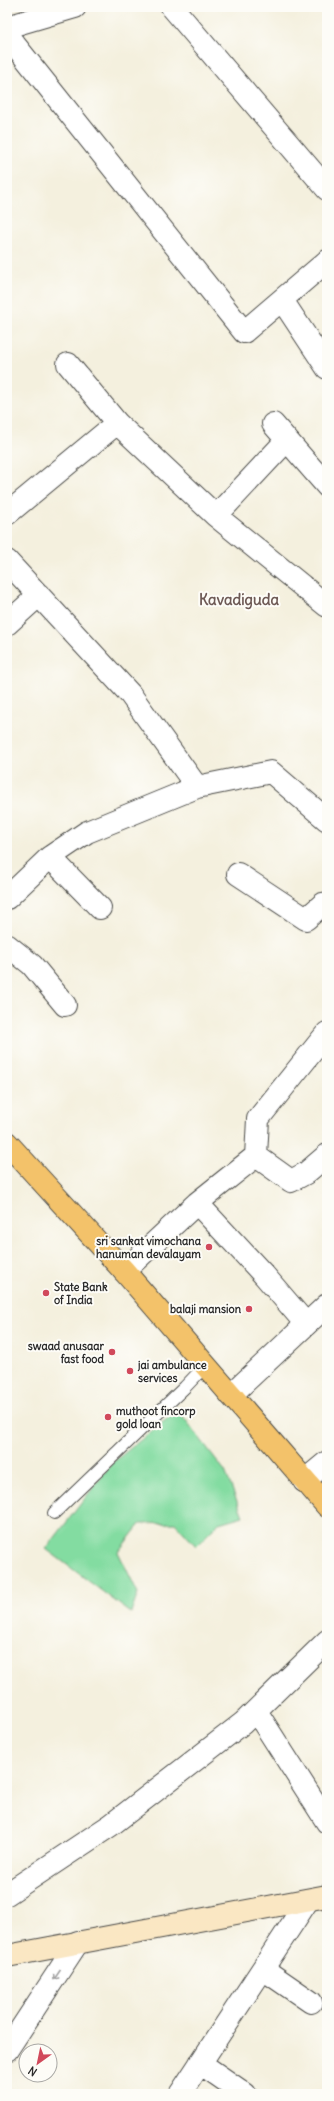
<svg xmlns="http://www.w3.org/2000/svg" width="334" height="2101" font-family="Delius,sans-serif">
<rect width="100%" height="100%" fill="#fdfcf7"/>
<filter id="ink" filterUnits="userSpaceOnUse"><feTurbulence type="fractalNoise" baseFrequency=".025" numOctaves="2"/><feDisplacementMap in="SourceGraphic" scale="8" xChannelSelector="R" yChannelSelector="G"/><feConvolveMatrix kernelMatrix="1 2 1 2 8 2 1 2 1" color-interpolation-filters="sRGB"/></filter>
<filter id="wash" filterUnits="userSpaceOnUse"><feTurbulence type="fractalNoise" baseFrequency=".012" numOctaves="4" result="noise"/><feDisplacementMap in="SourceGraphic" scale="16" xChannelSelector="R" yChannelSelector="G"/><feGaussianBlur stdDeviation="0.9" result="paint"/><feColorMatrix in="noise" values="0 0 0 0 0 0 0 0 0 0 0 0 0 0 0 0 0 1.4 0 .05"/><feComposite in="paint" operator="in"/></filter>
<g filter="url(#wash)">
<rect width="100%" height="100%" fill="#f4f0de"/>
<path fill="#83dca1" stroke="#578466" d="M 178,1410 L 225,1471 L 243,1516 L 219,1523 L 196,1546 L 175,1523 L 140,1524 L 118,1552 L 138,1593 L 131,1613 L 46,1549 L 112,1463 Z"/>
</g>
<g filter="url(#ink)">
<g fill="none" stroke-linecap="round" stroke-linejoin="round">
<defs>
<path id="service" d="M 54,1513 L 185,1387 L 205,1366"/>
<path id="minor" d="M 172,7 L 327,189
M 7,35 L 244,332 L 327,261
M 282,300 L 327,368
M 68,364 L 117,423 L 216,516 L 327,606
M 273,424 L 327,486
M 7,514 L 117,423
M 216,516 L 286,441
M 7,561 L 130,694 L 197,787
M 7,624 L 39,595
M 50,857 L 100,908
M 238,874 L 306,919 L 323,904 L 327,906
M 7,898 L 50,857 L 87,832 L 197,787 L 271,772 L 327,820
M 7,945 L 32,965 L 65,1005
M 256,1156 L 258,1119 L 327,1033
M 197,1203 L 264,1275 L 306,1324
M 124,1271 L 197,1203 L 256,1156 L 291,1181 L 306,1173 L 327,1155
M 231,1395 L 327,1305
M 304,1481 L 327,1462
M 256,1711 L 327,1822
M 7,1894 L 111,1825 L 243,1723 L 327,1641
M 263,1969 L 311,2002
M 7,2050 L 78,1942
M 200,2063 L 245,2094
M 180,2094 L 308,1900"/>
<path id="tertiary" d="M 7,27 L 75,7"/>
<path id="secondary" d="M 7,1956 L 327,1896"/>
<path id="primary" d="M 7,1143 L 124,1271 L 327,1506"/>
</defs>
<use href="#service" stroke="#494946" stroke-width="14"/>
<use href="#minor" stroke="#494946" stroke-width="24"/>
<use href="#tertiary" stroke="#494946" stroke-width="24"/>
<use href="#secondary" stroke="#494946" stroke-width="24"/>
<use href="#primary" stroke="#494946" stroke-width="24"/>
<use href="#service" stroke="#fff" stroke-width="12"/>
<use href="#minor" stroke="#fff" stroke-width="22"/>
<use href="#tertiary" stroke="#fff" stroke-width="22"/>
<use href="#secondary" stroke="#fae7c3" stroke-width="22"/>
<use href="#primary" stroke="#f3c26a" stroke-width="22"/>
</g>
<defs><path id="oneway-shaft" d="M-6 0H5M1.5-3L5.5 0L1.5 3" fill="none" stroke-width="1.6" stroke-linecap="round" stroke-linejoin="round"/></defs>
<use stroke="#a0a0a0" href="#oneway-shaft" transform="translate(57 1975) rotate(124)"/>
</g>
<g fill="#d1495b" stroke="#fdfcf7" stroke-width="1.5">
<circle cx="209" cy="1247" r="4"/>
<circle cx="46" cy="1293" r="4"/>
<circle cx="249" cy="1309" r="4"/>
<circle cx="112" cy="1352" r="4"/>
<circle cx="130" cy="1371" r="4"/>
<circle cx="108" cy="1417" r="4"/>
</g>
<g text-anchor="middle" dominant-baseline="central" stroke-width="4" stroke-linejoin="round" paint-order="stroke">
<g font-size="11" font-weight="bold" fill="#2b2b2b" stroke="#fdfcf7" text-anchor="end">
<text x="201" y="1241">sri sankat vimochana<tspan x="201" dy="13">hanuman devalayam</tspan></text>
<text x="54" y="1287" text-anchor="start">State Bank<tspan x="54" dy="13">of India</tspan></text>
<text x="241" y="1309">balaji mansion</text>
<text x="104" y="1346">swaad anusaar<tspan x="104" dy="13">fast food</tspan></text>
<text x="138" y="1365" text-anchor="start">jai ambulance<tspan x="138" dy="13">services</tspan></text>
<text x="116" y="1411" text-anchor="start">muthoot fincorp<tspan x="116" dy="13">gold loan</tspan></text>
</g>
<g font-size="15" font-weight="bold" fill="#6e5a56" stroke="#fdfcf7">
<text x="239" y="599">Kavadiguda</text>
</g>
</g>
<rect width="334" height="2101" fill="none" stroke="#fdfcf7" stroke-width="24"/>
<g transform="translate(38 2063) rotate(213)"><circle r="19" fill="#fdfcf7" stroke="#a9a8a5"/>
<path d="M0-3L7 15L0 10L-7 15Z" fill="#d1495b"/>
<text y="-6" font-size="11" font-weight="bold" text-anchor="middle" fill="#2b2b2b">N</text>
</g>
</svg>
